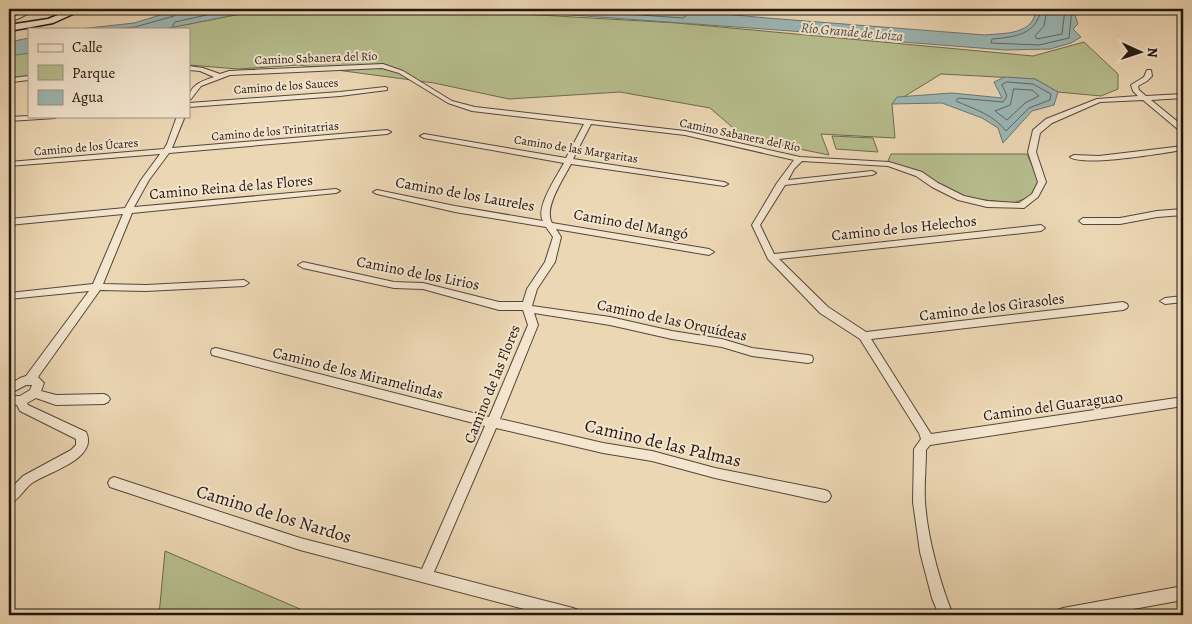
<svg xmlns="http://www.w3.org/2000/svg" width="1192" height="624" font-family="Alegreya,serif">
<rect width="100%" height="100%" fill="#ecd7b4"/>
<filter id="stains"><feTurbulence type="fractalNoise" baseFrequency=".004" numOctaves="4"/><feColorMatrix values="0 0 0 0 .2 0 0 0 0 .09 0 0 0 0 .02 0 0 0 .5 -.17"/></filter>
<radialGradient id="worn" r=".72"><stop offset=".6" stop-color="#630" stop-opacity="0"/><stop offset="1" stop-color="#630" stop-opacity=".3"/></radialGradient>
<path fill="#b7be8e" stroke="#6d6a50" d="M 266,9 L 436,9 L 677,23 L 1033,56 L 1084,42 L 1118,74 L 1118,89 L 1101,96 L 1058,92 L 1035,79 L 941,74 L 892,104 L 895,138 L 821,134 L 829,155 L 745,138 L 710,108 L 620,92 L 509,99 L 434,83 L 299,65 L 238,69 L 189,65 L 189,29 L 164,29 Z
M 29,52 L 29,79 L 9,81 L 9,55 Z
M 832,136 L 873,138 L 878,152 L 836,149 Z
M 891,154 L 1027,154 L 1040,184 L 1035,195 L 1013,203 L 958,197 L 888,161 Z
M 165,551 L 314,615 L 159,615 Z"/>
<path fill="#9cb7b6" stroke="#6c7774" d="M 180,9 L 265,9 L 164,29 L 79,29 L 134,23 Z
M 488,9 L 671,9 L 767,18 L 985,35 C 1005,33 1034,35 1036,9 L 1077,9 L 1075,15 L 1078,24 L 1073,29 L 1081,37 L 1071,43 L 1050,49 L 1005,50 L 852,38 L 805,32 Z
M 29,38 L 29,53 L 9,56 L 9,42 Z
M 1005,77 L 1035,79 L 1058,92 L 1054,105 L 1032,111 L 1003,143 L 998,128 L 982,118 L 942,103 L 892,104 L 897,97 L 952,93 L 1002,98 L 994,82 Z"/>
<g fill="none" stroke-linecap="round" stroke-linejoin="round">
<path stroke="#606664" stroke-width="1" d="M 555,9 L 683,18 L 686,16 L 683,9
M 1041,9 C 1037,35 1014,37 992,39 L 991,43 L 1039,45 L 1069,38 L 1072,9
M 1047,9 L 1044,26 L 1035,36 L 1037,39 L 1062,34 L 1065,9
M 115,29 L 135,27 L 174,16 L 178,9
M 171,29 L 175,22 L 234,9
M 1007,82 L 1033,84 L 1051,94 L 1050,100 L 1029,108 L 1006,131 C 994,115 974,109 956,101 L 958,98 L 1003,102 L 1007,96 L 1002,85 Z
M 1014,89 L 1032,90 L 1039,96 L 1025,103 L 1007,120 L 995,111 L 1010,105 Z"/>
<defs>
<path id="street" d="M 31,9 L 38,9 L 9,23 L 9,19 Z
M 761,9 L 797,9 L 794,11 L 764,11 Z
M 1171,9 L 1178,9 L 1183,11 L 1183,15 Z
M 383,64 L 403,71 L 452,101 L 475,107 L 685,131 L 800,157 L 889,162 L 922,172 L 938,183 L 964,196 L 987,201 L 1019,203 L 1032,194 L 1038,182 L 1028,152 L 1033,130 L 1046,119 L 1097,99 L 1138,96 L 1133,91 L 1131,85 L 1144,77 L 1147,70 L 1151,70 L 1152,76 L 1147,81 L 1138,86 L 1139,90 L 1146,96 L 1183,94 L 1183,98 L 1151,100 L 1183,126 L 1183,131 L 1180,131 L 1143,100 L 1100,102 L 1052,123 L 1040,133 L 1036,152 L 1046,182 L 1038,197 L 1024,208 L 987,207 L 958,200 L 932,187 L 916,176 L 888,166 L 802,161 L 794,169 L 788,180 L 872,171 L 876,173 L 872,175 L 785,185 L 760,225 L 774,254 L 1041,225 L 1045,228 L 1041,231 L 779,259 L 828,307 L 866,332 L 1123,302 L 1127,304 L 1128,306 L 1127,308 L 1123,310 L 871,339 L 931,434 L 1183,397 L 1183,406 L 930,445 L 926,450 C 926,467 924,484 925,501 C 927,536 940,583 953,615 L 939,615 L 932,598 L 920,552 L 913,502 L 914,449 L 921,439 L 919,433 L 860,339 L 820,313 L 768,259 L 752,225 L 777,183 L 794,160 L 685,135 L 591,124 L 573,159 L 724,182 L 728,184 L 724,186 L 571,164 C 564,178 543,208 552,223 L 709,249 L 714,252 L 709,255 L 556,229 L 561,237 L 555,262 L 537,289 L 532,306 L 610,317 L 672,331 L 722,339 L 752,348 L 808,355 L 812,356 L 813,359 L 812,362 L 808,363 L 752,356 L 722,347 L 672,339 L 610,325 L 534,313 L 538,325 L 500,419 L 603,443 L 652,451 L 715,468 L 825,490 L 829,492 L 831,496 L 829,500 L 825,502 L 715,478 L 652,461 L 603,453 L 496,428 L 434,572 L 573,608 L 578,610 L 580,615 L 547,615 L 300,550 L 110,487 L 108,483 L 110,479 L 114,477 L 300,538 L 422,569 L 485,426 L 216,356 L 212,355 L 211,352 L 212,349 L 216,348 L 489,417 L 528,325 L 523,310 L 499,310 L 423,289 L 394,288 L 303,268 L 298,265 L 303,262 L 394,282 L 423,283 L 499,302 L 523,302 L 527,289 L 545,262 L 553,237 L 546,227 L 455,212 L 377,194 L 373,192 L 377,190 L 455,206 L 543,221 C 535,208 557,176 564,163 L 424,138 L 420,136 L 424,134 L 566,158 L 584,124 L 472,111 L 448,103 L 399,73 L 382,68 L 230,75 L 201,86 L 191,99 L 189,100 C 189,85 202,81 214,77 L 200,71 L 189,70 L 189,66 L 203,68 L 220,74 L 229,71 Z
M 29,76 L 29,80 L 12,82 L 9,80 L 12,78 Z
M 385,87 L 387,88 L 387,90 L 340,96 L 189,107 L 189,103 L 340,92 Z
M 29,116 L 58,116 L 55,118 L 9,121 L 9,117 Z
M 177,116 L 185,116 L 172,148 L 387,130 L 391,132 L 387,134 L 169,153 L 149,180 L 134,207 L 336,189 L 340,191 L 336,193 L 132,213 L 103,284 L 146,285 L 244,280 L 249,283 L 244,286 L 146,291 L 100,290 L 38,377 L 44,383 L 41,391 L 56,395 L 104,394 L 108,396 L 110,399 L 108,402 L 104,404 L 56,405 L 36,398 L 27,403 L 28,405 L 86,432 C 99,459 48,472 32,483 C 24,489 19,500 9,504 L 9,490 L 23,476 L 71,450 L 76,445 L 76,439 L 20,411 L 17,405 L 9,404 L 9,396 L 20,396 L 30,390 L 32,385 L 26,385 L 9,394 L 9,385 L 20,378 L 26,376 L 89,291 L 9,299 L 9,293 L 93,284 L 123,214 L 9,225 L 9,219 L 125,208 L 141,180 L 160,154 L 9,166 L 9,162 L 164,149 L 167,144 Z
M 1183,146 L 1183,150 C 1163,153 1084,167 1070,157 L 1074,155 L 1099,156 Z
M 1183,209 L 1183,215 L 1157,217 L 1120,224 L 1083,224 L 1079,221 L 1083,218 L 1120,218 L 1157,211 Z
M 1183,296 L 1183,302 L 1165,304 L 1160,301 L 1165,298 Z
M 1183,586 L 1183,600 L 1100,615 L 1056,615 L 1058,610 L 1063,608 Z"/>
<path id="secondary" d="M 73,9 L 84,9 L 53,23 L 9,31 L 9,25 L 48,19 Z"/>
</defs>
<use href="#street" stroke="#55463a" stroke-width="2"/>
<use href="#secondary" stroke="#231611" stroke-width="3"/>
<use href="#street" fill="#f3e5ce" fill-rule="evenodd"/>
<use href="#secondary" fill="#f3e5ce" fill-rule="evenodd"/>
</g>
<g text-anchor="middle" dominant-baseline="central" stroke-width="4" stroke-linejoin="round" paint-order="stroke">
<g font-size="12" fill="#231611" stroke="#f3e5ce">
<text transform="translate(316 58) rotate(-2)">Camino Sabanera del Río</text>
<text transform="translate(286 86) rotate(-4)">Camino de los Sauces</text>
<text transform="translate(275 131) rotate(-5)">Camino de los Trinitatrias</text>
<text transform="translate(740 135) rotate(12)">Camino Sabanera del Río</text>
<text transform="translate(86 147) rotate(-5)">Camino de los Úcares</text>
<text transform="translate(576 149) rotate(9)">Camino de las Margaritas</text>
</g>
<g font-size="14" font-style="italic" fill="#4d4e4b" stroke="#f3e5ce">
<text transform="translate(852 32) rotate(5)">Río Grande de Loíza</text>
</g>
<g font-size="15" fill="#231611" stroke="#f3e5ce">
<text transform="translate(231 187) rotate(-5)">Camino Reina de las Flores</text>
<text transform="translate(465 194) rotate(10)">Camino de los Laureles</text>
<text transform="translate(631 224) rotate(10)">Camino del Mangó</text>
<text transform="translate(904 228) rotate(-6)">Camino de los Helechos</text>
<text transform="translate(418 273) rotate(11)">Camino de los Lirios</text>
<text transform="translate(992 307) rotate(-7)">Camino de los Girasoles</text>
<text transform="translate(672 320) rotate(12)">Camino de las Orquídeas</text>
<text transform="translate(358 373) rotate(14)">Camino de los Miramelindas</text>
<text transform="translate(492 384) rotate(-68)">Camino de las Flores</text>
<text transform="translate(1053 406) rotate(-8)">Camino del Guaraguao</text>
</g>
<g font-size="18" fill="#231611" stroke="#f3e5ce">
<text transform="translate(663 443) rotate(13)">Camino de las Palmas</text>
<text transform="translate(274 514) rotate(17)">Camino de los Nardos</text>
</g>
</g>
<rect width="1192" height="624" fill="none" stroke="#ecd7b4" stroke-width="30"/>
<rect x="10" y="10" width="1172" height="604" fill="none" stroke="#231611" stroke-width="2.5"/>
<rect x="15" y="15" width="1162" height="594" fill="none" stroke="#231611"/>
<rect x="28" y="28" width="162" height="90" fill="#f3e5ce" stroke="#a09282"/>
<rect x="38" y="44" width="25" height="8" fill="#f3e5ce" stroke="#a09282"/>
<text x="72" y="52" font-size="15" fill="#231611">Calle</text>
<rect x="38" y="65" width="25" height="15" fill="#b7be8e" stroke="#a09282"/>
<text x="72" y="78" font-size="15" fill="#231611">Parque</text>
<rect x="38" y="90" width="25" height="15" fill="#9cb7b6" stroke="#a09282"/>
<text x="72" y="102" font-size="15" fill="#231611">Agua</text>
<g transform="translate(1140 52) rotate(93)" stroke="#f3e5ce" stroke-width="4" paint-order="stroke">
<path d="M0-4L9 19L0 12L-9 19Z" fill="#231611"/>
<text y="-8" font-size="14" font-weight="bold" text-anchor="middle" fill="#231611">N</text>
</g>
<rect width="100%" height="100%" filter="url(#stains)"/>
<rect width="100%" height="100%" fill="url(#worn)"/>
</svg>
